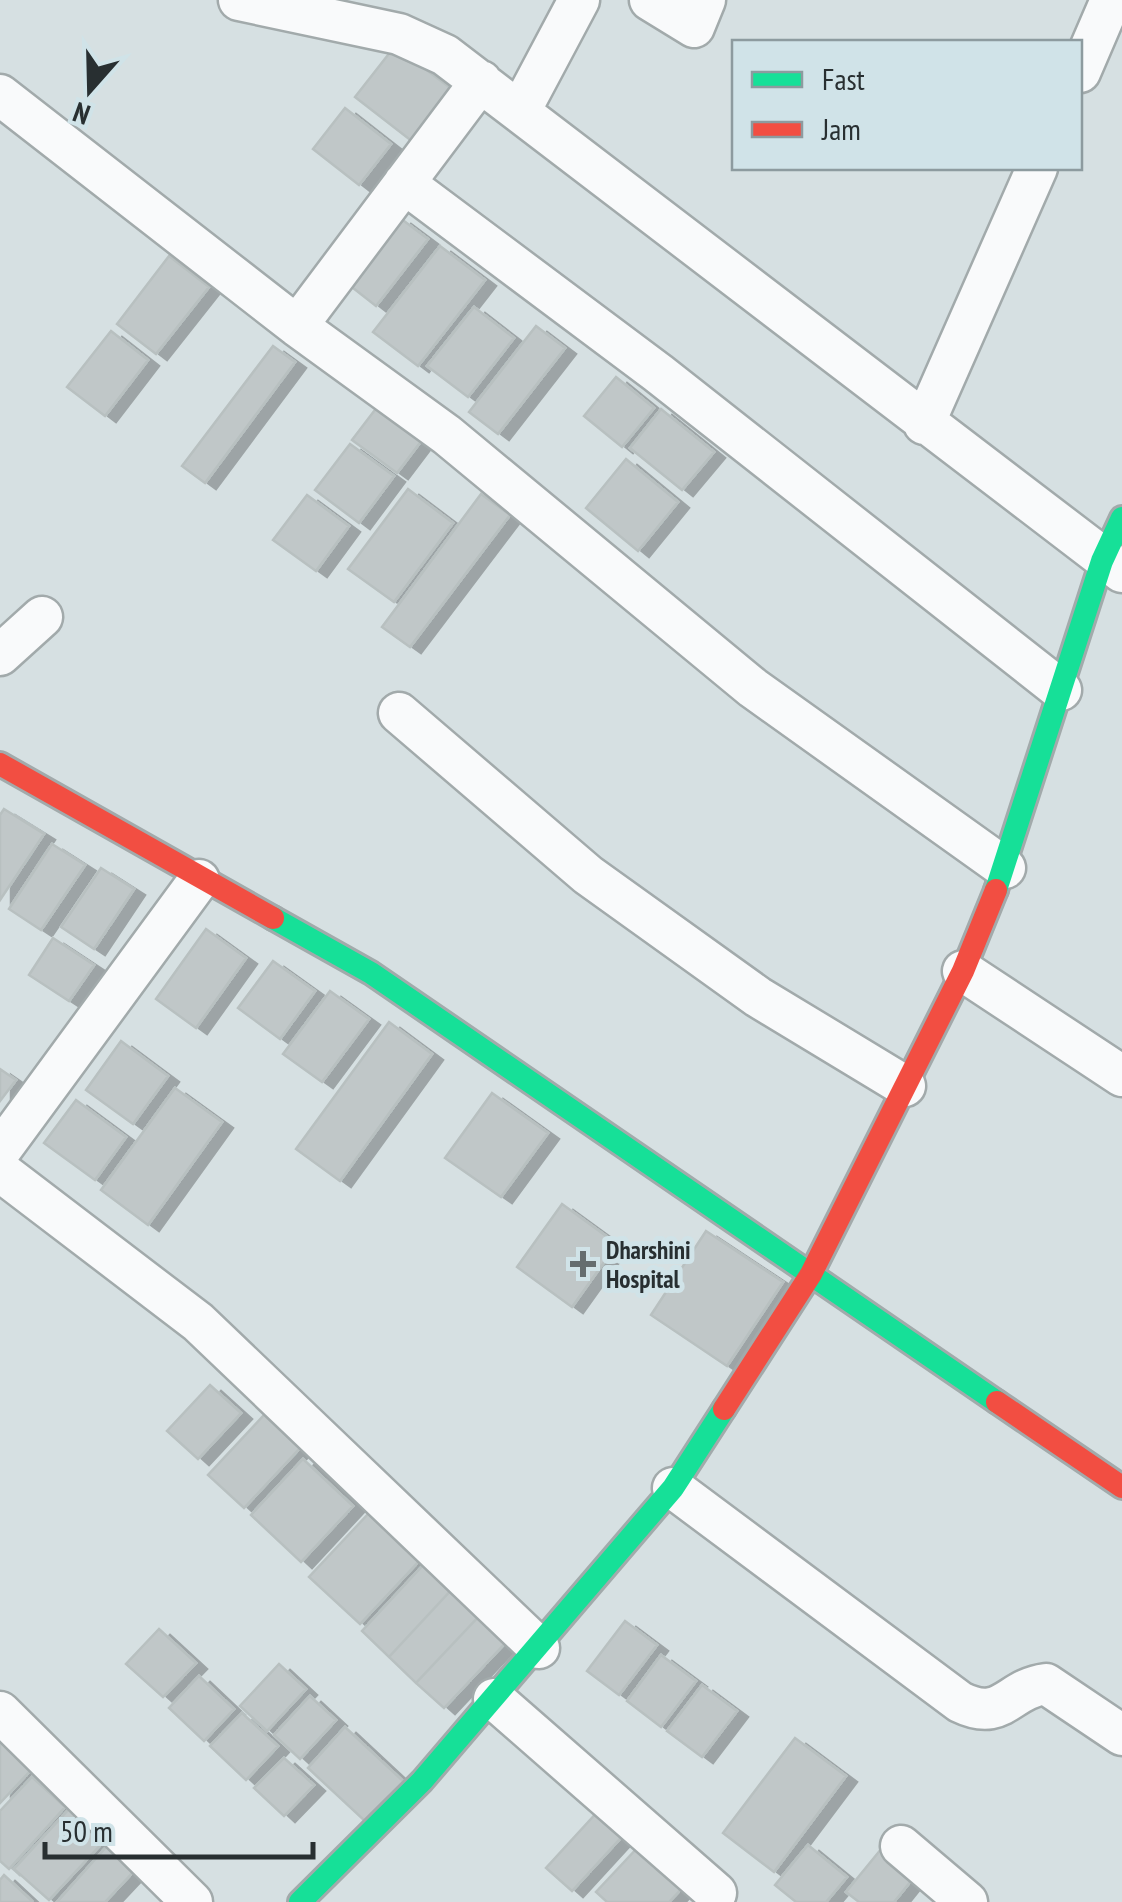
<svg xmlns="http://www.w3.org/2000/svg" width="1122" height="1902" font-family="'PT Sans Narrow',sans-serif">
<defs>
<filter id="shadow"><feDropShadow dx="11" dy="6" stdDeviation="0" flood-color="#0004"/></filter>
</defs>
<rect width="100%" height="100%" fill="#d6e0e2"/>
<path fill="#c0c7c8" stroke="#b8c0c0" stroke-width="2.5" filter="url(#shadow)" d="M 395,46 L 453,90 L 413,142 L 355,97 Z
M 345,108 L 391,144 L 359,185 L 313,149 Z
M 400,218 L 428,239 L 376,306 L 348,284 Z
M 440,246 L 485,280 L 418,366 L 373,332 Z
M 169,256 L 209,287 L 156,354 L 117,324 Z
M 474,307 L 514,338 L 468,397 L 427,366 Z
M 536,326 L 565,348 L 498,434 L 469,412 Z
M 111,331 L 148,360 L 105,416 L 67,387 Z
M 273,346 L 295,362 L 205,483 L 182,466 Z
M 616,377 L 654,408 L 622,447 L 584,416 Z
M 381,402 L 425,436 L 397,473 L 352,440 Z
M 661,409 L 714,452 L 682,490 L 630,448 Z
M 350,444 L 394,476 L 359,523 L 315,490 Z
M 626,459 L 678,502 L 638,551 L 586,508 Z
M 408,489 L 453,523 L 394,602 L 348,569 Z
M 481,494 L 510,515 L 410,647 L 382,627 Z
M 307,495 L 349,526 L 316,571 L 273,540 Z
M 4,809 L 44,834 L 0,900 L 0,815 Z
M 52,844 L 85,865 L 41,930 L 9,909 Z
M 101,868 L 134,889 L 94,949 L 61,927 Z
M 206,929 L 246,958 L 196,1028 L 156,999 Z
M 53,938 L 94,965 L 69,1001 L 29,975 Z
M 273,961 L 315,991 L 280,1039 L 238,1008 Z
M 330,991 L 369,1019 L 322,1082 L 283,1054 Z
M 389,1022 L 432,1054 L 340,1181 L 296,1149 Z
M 121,1041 L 168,1076 L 133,1124 L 86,1090 Z
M 0,1069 L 16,1080 L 0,1101 Z
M 175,1088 L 222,1122 L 148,1225 L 101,1190 Z
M 492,1093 L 548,1133 L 501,1197 L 445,1158 Z
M 76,1100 L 126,1137 L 95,1180 L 44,1143 Z
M 562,1204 L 617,1244 L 572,1307 L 517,1267 Z
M 706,1231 L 783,1282 L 727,1366 L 651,1315 Z
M 210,1385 L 241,1413 L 198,1459 L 167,1431 Z
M 264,1415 L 300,1448 L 244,1508 L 208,1475 Z
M 303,1459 L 353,1506 L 301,1562 L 251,1515 Z
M 369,1513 L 420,1560 L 360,1624 L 309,1577 Z
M 427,1561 L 454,1587 L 389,1657 L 362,1631 Z
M 454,1587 L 482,1613 L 416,1683 L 389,1657 Z
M 482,1613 L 510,1638 L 444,1708 L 416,1683 Z
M 625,1621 L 657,1645 L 619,1695 L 587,1671 Z
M 159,1629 L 196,1663 L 163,1697 L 126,1664 Z
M 661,1655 L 696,1681 L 661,1727 L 627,1701 Z
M 279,1664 L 306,1689 L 267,1731 L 240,1706 Z
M 199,1676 L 234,1709 L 204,1741 L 169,1708 Z
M 702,1685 L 737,1711 L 702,1757 L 667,1731 Z
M 310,1696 L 336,1720 L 300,1759 L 274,1735 Z
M 242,1713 L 278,1746 L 246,1780 L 210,1746 Z
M 345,1727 L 404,1782 L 366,1822 L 308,1768 Z
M 795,1738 L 846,1776 L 774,1872 L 723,1833 Z
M 0,1740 L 32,1769 L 0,1803 Z
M 284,1758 L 314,1785 L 284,1816 L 254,1788 Z
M 32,1777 L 65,1807 L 9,1869 L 0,1861 L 0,1811 Z
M 70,1808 L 105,1840 L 49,1900 L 14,1869 Z
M 601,1808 L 627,1831 L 572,1891 L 546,1868 Z
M 641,1844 L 685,1885 L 669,1902 L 607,1902 L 596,1892 Z
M 108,1845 L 135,1870 L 105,1902 L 57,1902 Z
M 808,1845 L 847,1877 L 826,1902 L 796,1902 L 775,1885 Z
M 882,1848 L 915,1876 L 894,1902 L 859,1902 L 846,1892 Z
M 4,1875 L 32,1901 L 32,1902 L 0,1902 L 0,1880 Z"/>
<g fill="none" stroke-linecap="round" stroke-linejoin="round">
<defs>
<path id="street" d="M 239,0 L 399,34 L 445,55 L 1122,572
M 650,0 L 694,27 L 705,0
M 1080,72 L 1111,0
M 0,95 L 297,326 L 447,435 L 753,688 L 1005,868
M 520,111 L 579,0
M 404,183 L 658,373 L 1061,690
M 297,326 L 481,81
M 924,424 L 1037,168
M 0,655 L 42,617
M 399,713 L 588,875 L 758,997 L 905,1086
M 963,971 L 1122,1076
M 0,1151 L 199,880
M 0,1171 L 198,1322 L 539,1648
M 673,1488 L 960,1702 C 1003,1723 1007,1689 1046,1684 L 1122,1735
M 494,1699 L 716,1893
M 0,1712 L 192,1902
M 901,1846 L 967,1902"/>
<path id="fast" d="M 996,890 L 1102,561 L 1122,518
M 273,918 L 371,973 L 997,1402
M 300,1902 L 422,1781 L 673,1488 L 724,1409"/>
<path id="jam" d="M 0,764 L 273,918
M 997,1402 L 1122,1487
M 724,1409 L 811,1274 L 963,971 L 996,890"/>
</defs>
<use href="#street" stroke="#a2aaab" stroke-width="45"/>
<use href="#fast" stroke="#a2aaab" stroke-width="28"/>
<use href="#jam" stroke="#a2aaab" stroke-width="28"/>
<use href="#street" stroke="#f9fafb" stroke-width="40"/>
<use href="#fast" stroke="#16e098" stroke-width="22"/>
<use href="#jam" stroke="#f24e42" stroke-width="22"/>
</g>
<path fill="#656d6f" stroke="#d0e3e8" stroke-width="4" d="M578 1249h10v10h10v10h-10v10h-10v-10h-10v-10h10z"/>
<g text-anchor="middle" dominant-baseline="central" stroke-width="10" stroke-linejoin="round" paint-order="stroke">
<g font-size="25" font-weight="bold" fill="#282f31" stroke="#d0e3e8" text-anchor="start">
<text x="606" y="1250">Dharshini<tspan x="606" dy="29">Hospital</tspan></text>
</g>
</g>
<rect x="732" y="40" width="350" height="130" fill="#d0e3e8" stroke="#8d9b9f" stroke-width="2.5"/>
<rect x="752" y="72" width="50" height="15" fill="#16e098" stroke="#8d9b9f" stroke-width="2.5"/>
<text x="822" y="90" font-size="30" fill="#282f31">Fast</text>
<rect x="752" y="122" width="50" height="15" fill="#f24e42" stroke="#8d9b9f" stroke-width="2.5"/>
<text x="822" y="140" font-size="30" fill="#282f31">Jam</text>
<g transform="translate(90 90) rotate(200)" stroke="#d0e3e8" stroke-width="8" paint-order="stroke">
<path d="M0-8L18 38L0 25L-18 38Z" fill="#282f31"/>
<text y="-15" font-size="28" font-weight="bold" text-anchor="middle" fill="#282f31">N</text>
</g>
<path d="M45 1842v15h268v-15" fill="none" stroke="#282f31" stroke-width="5"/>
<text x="60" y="1842" font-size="30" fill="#282f31" stroke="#d0e3e8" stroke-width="8" paint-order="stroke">50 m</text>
</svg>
